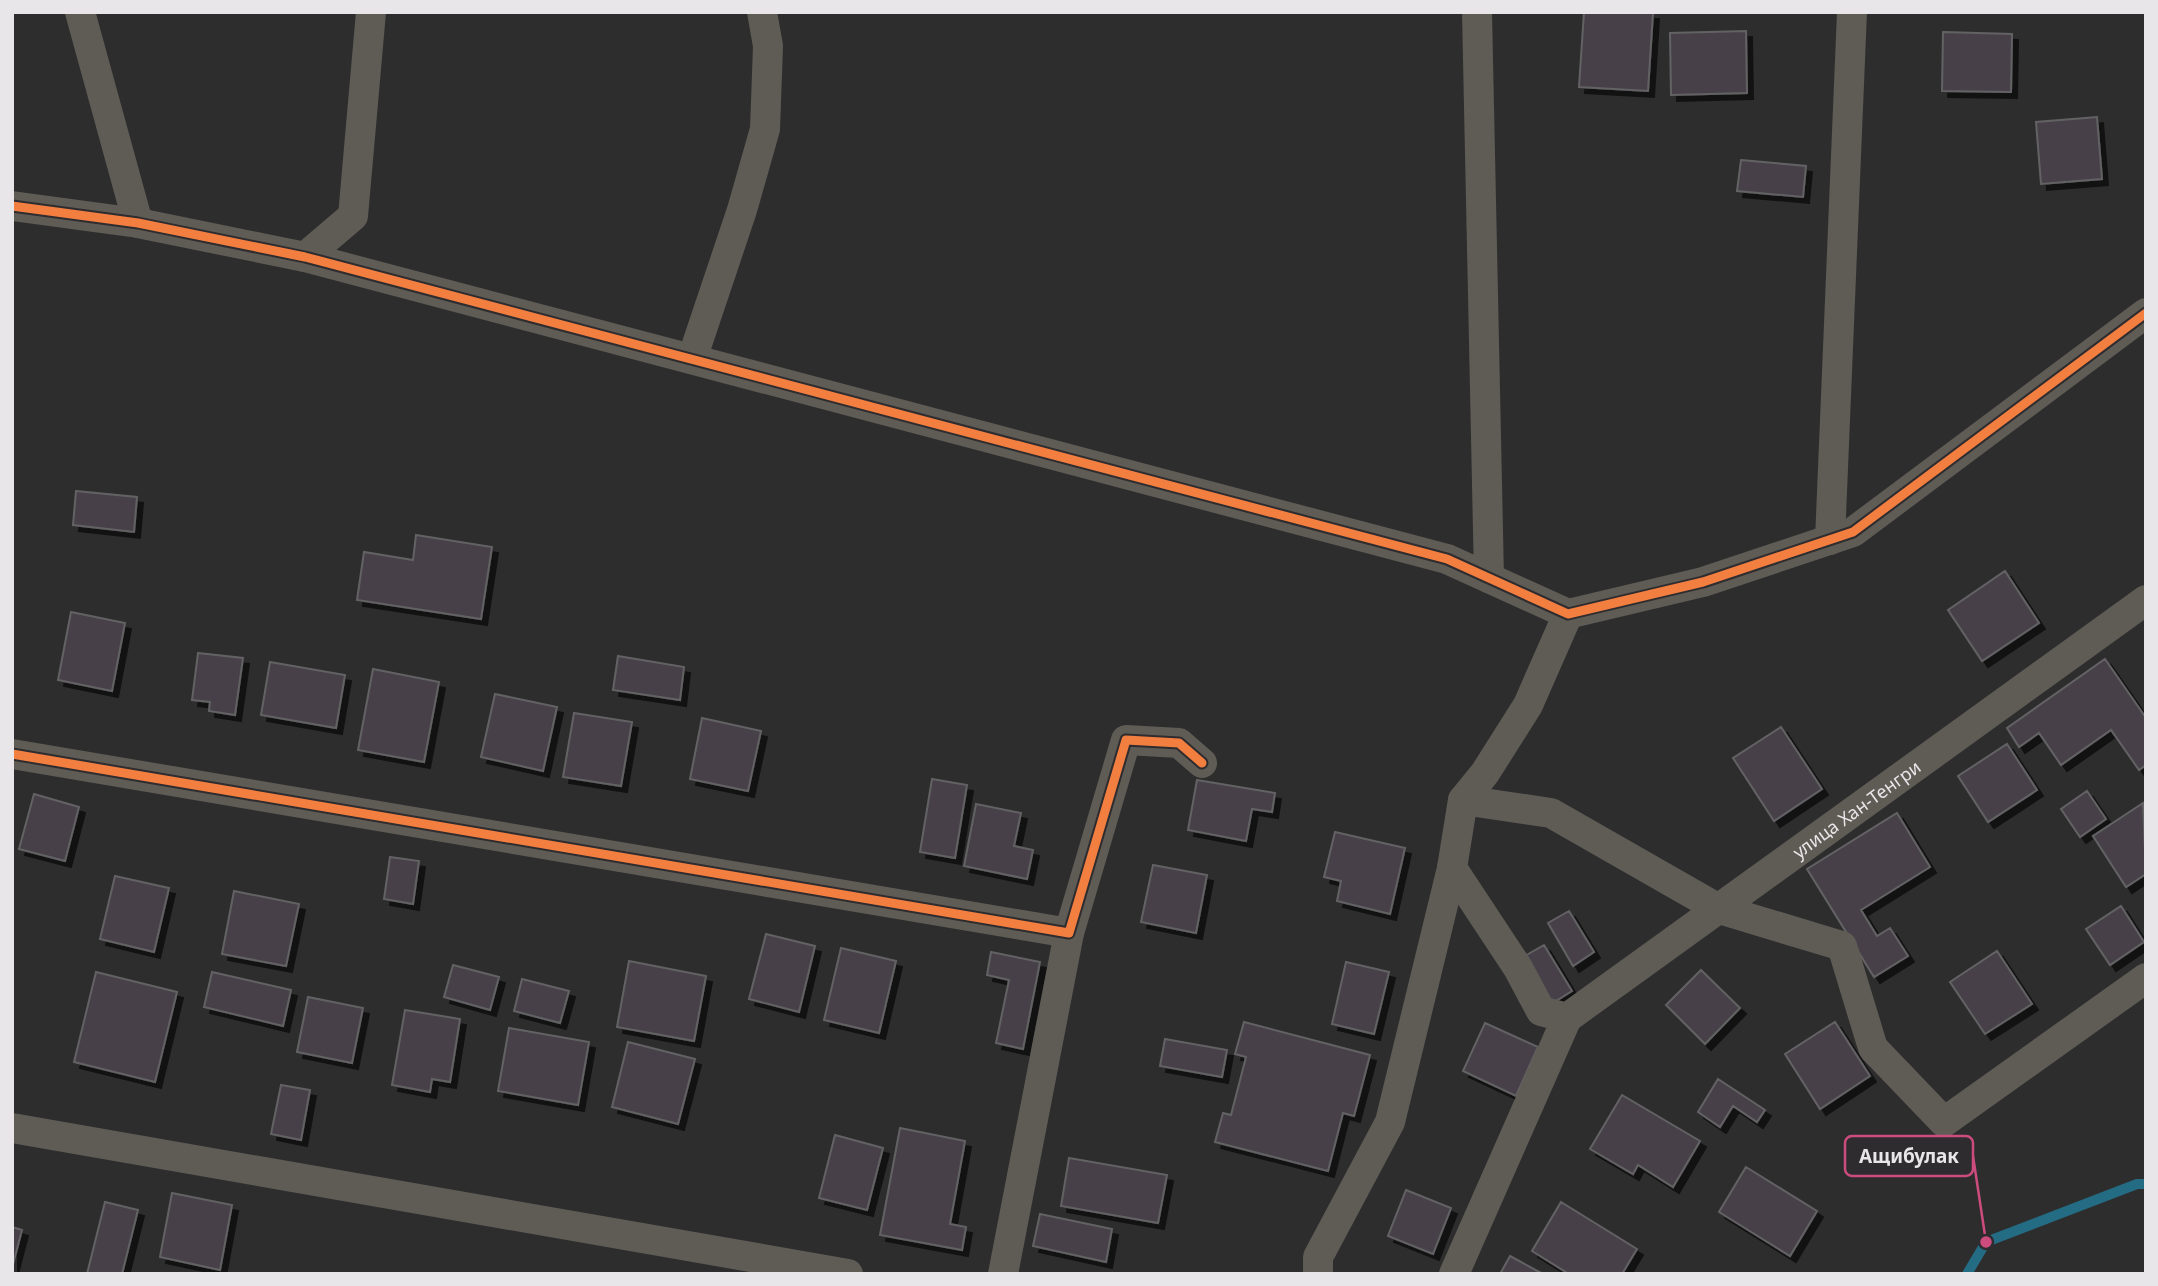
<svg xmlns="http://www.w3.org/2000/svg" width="2158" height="1286" font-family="'Noto Sans',sans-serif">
<defs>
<filter id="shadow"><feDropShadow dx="6" dy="6" stdDeviation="0" flood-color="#0009"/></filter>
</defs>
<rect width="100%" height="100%" fill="#2e2d2e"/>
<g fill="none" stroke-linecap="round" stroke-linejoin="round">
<path stroke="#246c83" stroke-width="10" d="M 1967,1274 L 1986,1242 L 2137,1184 L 2146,1184"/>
</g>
<path fill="#47404a" stroke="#636264" stroke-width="2" filter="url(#shadow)" d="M 1584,12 L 1653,13 L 1648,91 L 1579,87 Z
M 1746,31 L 1747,93 L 1671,95 L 1670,33 Z
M 1943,32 L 2012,34 L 2011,92 L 1942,91 Z
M 2097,117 L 2102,179 L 2041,184 L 2036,122 Z
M 1741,160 L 1806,166 L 1803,197 L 1737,191 Z
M 76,491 L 137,497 L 134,532 L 73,525 Z
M 416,535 L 492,547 L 481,619 L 357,600 L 364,552 L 413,560 Z
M 2005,571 L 2039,623 L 1982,661 L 1948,610 Z
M 71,612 L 125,623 L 112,691 L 58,680 Z
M 198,653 L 243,658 L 235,715 L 209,711 L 210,702 L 192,700 Z
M 618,656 L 684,667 L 680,700 L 613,690 Z
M 2105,659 L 2146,718 L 2146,765 L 2139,770 L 2111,730 L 2061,765 L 2039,733 L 2019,747 L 2007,728 Z
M 270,662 L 345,675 L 336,728 L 261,715 Z
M 373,669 L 439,682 L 424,762 L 358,750 Z
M 495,694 L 557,707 L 543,771 L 481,757 Z
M 574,713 L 632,722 L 621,786 L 563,777 Z
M 702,718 L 761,731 L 748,791 L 690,779 Z
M 1781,727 L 1822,789 L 1774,821 L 1733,758 Z
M 2007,744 L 2037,790 L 1988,822 L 1958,776 Z
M 932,779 L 967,785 L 955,858 L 920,852 Z
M 1197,780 L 1275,793 L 1272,812 L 1252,809 L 1246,841 L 1188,830 Z
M 2087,791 L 2106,819 L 2080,837 L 2061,809 Z
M 34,794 L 79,807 L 65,861 L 19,849 Z
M 2143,803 L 2146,874 L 2126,887 L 2093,836 Z
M 976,804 L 1021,813 L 1014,846 L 1033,850 L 1027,879 L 964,866 Z
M 1897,813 L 1930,867 L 1861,910 L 1877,936 L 1890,928 L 1908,956 L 1874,977 L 1807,869 Z
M 1335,832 L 1405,848 L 1390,914 L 1337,901 L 1341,881 L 1324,877 Z
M 390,857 L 419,861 L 413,904 L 384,899 Z
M 1153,865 L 1207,875 L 1196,933 L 1141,922 Z
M 115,876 L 169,888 L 154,952 L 100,939 Z
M 234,891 L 299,904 L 286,966 L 222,954 Z
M 2121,906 L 2144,942 L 2110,965 L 2086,929 Z
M 1569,911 L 1594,952 L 1573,966 L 1548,923 Z
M 766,934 L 815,946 L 799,1012 L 749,999 Z
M 1544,945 L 1572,991 L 1551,1004 L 1523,957 Z
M 841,948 L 896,961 L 879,1033 L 824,1020 Z
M 1997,951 L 2032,1004 L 1985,1034 L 1950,982 Z
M 991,952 L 1040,962 L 1023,1049 L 996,1043 L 1009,980 L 987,975 Z
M 629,961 L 706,976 L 694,1041 L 617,1027 Z
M 1346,962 L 1389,972 L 1374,1034 L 1332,1024 Z
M 453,965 L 499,977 L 490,1010 L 444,997 Z
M 1701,970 L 1740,1008 L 1705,1044 L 1666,1005 Z
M 96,972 L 177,992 L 155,1082 L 74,1062 Z
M 212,972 L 291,990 L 283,1026 L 204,1007 Z
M 522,979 L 569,991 L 560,1023 L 514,1011 Z
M 308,997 L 363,1008 L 352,1063 L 297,1052 Z
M 405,1010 L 460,1019 L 450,1082 L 432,1079 L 430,1092 L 392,1085 Z
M 1244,1022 L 1370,1055 L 1354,1116 L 1343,1113 L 1328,1171 L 1215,1142 L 1223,1113 L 1231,1115 L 1246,1057 L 1235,1054 Z
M 1835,1022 L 1870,1076 L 1820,1109 L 1785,1054 Z
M 1485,1023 L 1538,1047 L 1516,1096 L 1463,1071 Z
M 509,1028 L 589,1042 L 578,1105 L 498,1091 Z
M 1165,1039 L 1227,1050 L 1222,1077 L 1160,1066 Z
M 628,1042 L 695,1059 L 678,1124 L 612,1107 Z
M 1718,1079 L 1765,1110 L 1757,1122 L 1733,1106 L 1720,1127 L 1698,1112 Z
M 281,1085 L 310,1090 L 301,1140 L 271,1134 Z
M 1622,1095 L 1700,1141 L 1673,1187 L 1638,1165 L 1633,1174 L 1590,1149 Z
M 900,1128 L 965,1141 L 950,1224 L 966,1227 L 962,1250 L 880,1235 Z
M 835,1135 L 883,1148 L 867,1210 L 819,1198 Z
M 1069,1158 L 1167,1175 L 1158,1223 L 1061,1206 Z
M 1746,1167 L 1817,1211 L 1790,1256 L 1719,1212 Z
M 1406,1190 L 1451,1208 L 1433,1254 L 1388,1236 Z
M 172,1193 L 232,1205 L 220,1270 L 160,1257 Z
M 105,1202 L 138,1210 L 122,1274 L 87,1274 Z
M 1561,1202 L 1637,1249 L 1622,1274 L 1569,1274 L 1532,1251 Z
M 1040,1214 L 1112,1229 L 1106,1262 L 1033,1246 Z
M 12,1227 L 22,1230 L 12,1268 Z
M 1510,1256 L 1543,1274 L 1500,1274 Z"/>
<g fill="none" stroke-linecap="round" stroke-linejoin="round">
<g stroke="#5e5c55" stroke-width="30">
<path d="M 80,12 L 138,223"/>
<path d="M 1477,12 L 1489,578"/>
<path d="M 12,206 L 138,223 L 305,257 L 1447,559 L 1568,614 L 1703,582 L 1853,532 L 2146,313"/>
<path d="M 305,257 L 353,216 L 371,12"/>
<path d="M 692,359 L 742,210 L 765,129 L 768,46 L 762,12"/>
<path d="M 1830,540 L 1852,12"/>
<path d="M 12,754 L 1069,933 L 1126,740 L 1179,743 L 1202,763"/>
<path d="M 1463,800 L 1551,813 L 1719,909 L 1842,946 L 1873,1048 L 1944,1122 L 2146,978"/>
<path id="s1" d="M 1567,1018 L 2146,600"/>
<path d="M 1567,1018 L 1541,1011 L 1518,968 L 1452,868 L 1463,800 L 1485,773 L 1528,705 L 1568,614"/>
<path d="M 12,1128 L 848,1274"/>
<path d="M 1003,1274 L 1069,933"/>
<path d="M 1318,1274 L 1318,1257 L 1390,1122 L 1452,868"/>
<path d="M 1454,1274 L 1567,1018"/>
</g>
<defs>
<path id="cycleway" d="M 12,206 L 138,223 L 305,257 L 1447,559 L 1568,614 L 1703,582 L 1853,532 L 2146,313
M 12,754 L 1069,933 L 1126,740 L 1179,743 L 1202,763"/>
</defs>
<use href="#cycleway" stroke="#2f2c2f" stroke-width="13"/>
<use href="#cycleway" stroke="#f27e40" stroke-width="9"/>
</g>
<g text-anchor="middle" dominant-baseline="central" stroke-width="7" stroke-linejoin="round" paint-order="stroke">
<g font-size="18" fill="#e8e6e8" stroke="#2f2c2f">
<text stroke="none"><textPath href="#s1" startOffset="357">улица Хан-Тенгри</textPath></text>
</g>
</g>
<path fill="none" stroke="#cc4c7e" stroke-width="2.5" d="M1986 1242L1973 1156"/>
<circle fill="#cc4c7e" stroke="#2f2c2f" stroke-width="2.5" cx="1986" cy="1242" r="7"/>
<rect fill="#2f2c2f" stroke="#cc4c7e" stroke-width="2.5" x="1845" y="1136" width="128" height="40" rx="7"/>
<g font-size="19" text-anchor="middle" font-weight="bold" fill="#e8e6e8">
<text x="1909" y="1163">Ащибулак</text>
</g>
<rect width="2158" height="1286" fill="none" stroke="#e8e6e8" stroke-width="28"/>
</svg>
